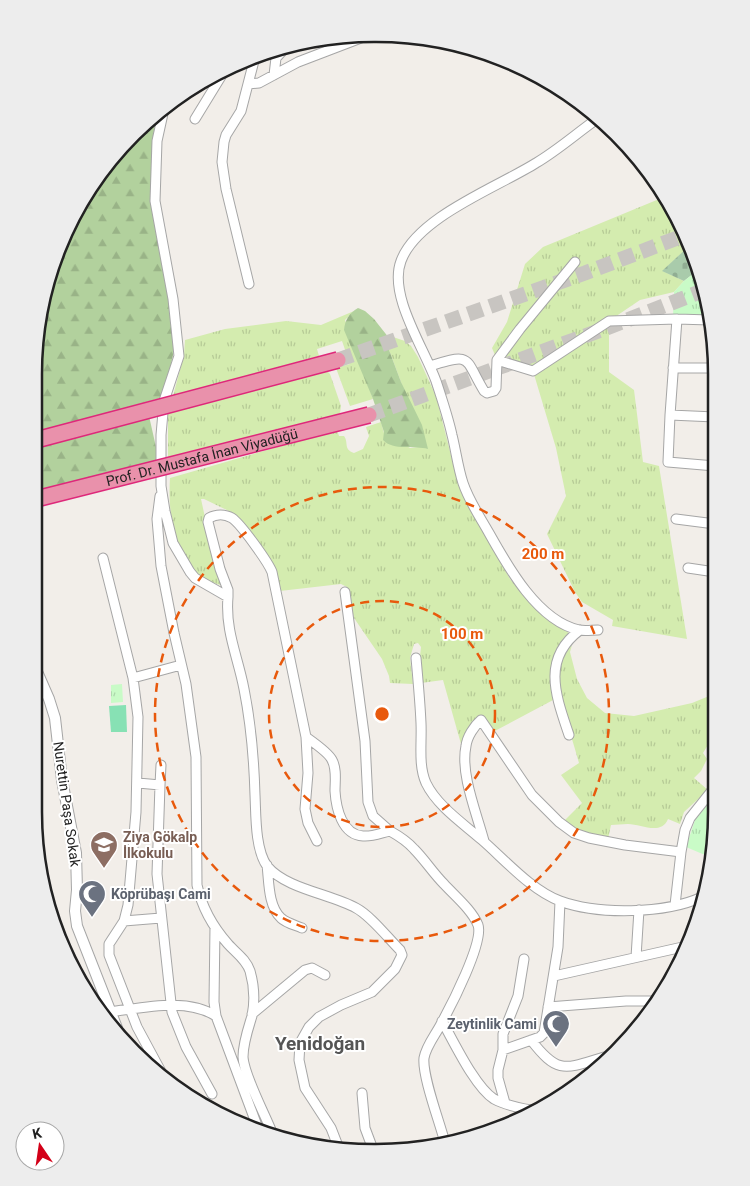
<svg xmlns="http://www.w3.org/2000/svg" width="750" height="1186" font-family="Roboto,sans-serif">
<defs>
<pattern id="grass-tufts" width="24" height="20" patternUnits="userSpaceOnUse" patternTransform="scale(1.25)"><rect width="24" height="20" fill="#d4ecaf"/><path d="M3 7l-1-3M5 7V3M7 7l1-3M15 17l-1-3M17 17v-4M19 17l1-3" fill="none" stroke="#b6ca96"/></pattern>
<pattern id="forest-firs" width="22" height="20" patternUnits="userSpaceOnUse" patternTransform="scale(1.25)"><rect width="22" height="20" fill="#b2d19d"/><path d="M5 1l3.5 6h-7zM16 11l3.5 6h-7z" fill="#99b387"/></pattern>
<pattern id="cemetery-stones" width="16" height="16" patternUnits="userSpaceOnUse" patternTransform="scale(1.25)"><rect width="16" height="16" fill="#a9cbab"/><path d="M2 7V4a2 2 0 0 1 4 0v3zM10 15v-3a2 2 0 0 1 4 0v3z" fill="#91ae93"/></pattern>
<pattern id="park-tufts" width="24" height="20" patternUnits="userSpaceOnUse" patternTransform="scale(1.25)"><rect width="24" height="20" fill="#c9fbc7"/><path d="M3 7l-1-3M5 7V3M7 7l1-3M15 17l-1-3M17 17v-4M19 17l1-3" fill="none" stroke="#acd7ab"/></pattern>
</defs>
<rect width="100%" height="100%" fill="#f2eee9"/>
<path fill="url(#grass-tufts)" d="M 664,197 L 681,224 L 689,246 L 663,271 L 684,281 L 674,292 L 640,300 L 609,321 L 609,372 L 634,390 L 643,462 L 659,466 L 687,639 L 612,626 L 613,620 L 582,602 L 575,592 L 547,534 L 566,496 L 556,448 L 533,371 L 497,360 L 492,348 L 507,322 L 525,264 L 543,247 Z
M 354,311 L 345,320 L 373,399 L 350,406 L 336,368 L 350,364 L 342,341 L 317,349 L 319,356 L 173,396 L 184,355 L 185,340 L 225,329 L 286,321 L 321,325 Z
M 393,337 L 405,341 L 411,346 L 418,357 L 436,396 L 456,475 L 467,501 L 510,579 L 533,605 L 569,633 C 548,661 549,664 555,699 L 491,733 L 478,723 L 461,744 L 443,680 L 421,683 L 419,666 L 421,647 L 418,643 L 414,644 L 410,658 L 413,684 L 390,683 L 389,676 L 382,659 L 354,618 L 347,587 L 341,584 L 280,591 L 276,570 L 235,514 L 204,499 L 201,499 L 216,568 L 223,586 C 214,583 201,579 194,572 C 172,548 168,509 170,478 L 337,430 L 339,436 L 344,436 C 349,443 343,449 354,453 L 363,449 L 369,436 L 366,427 L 381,422 L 384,433 L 410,448 L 419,447 L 401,382 L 389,350 L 389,338 Z
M 326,370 L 330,374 L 341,406 L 340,413 L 337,415 L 168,460 L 168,412 Z
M 572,645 L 570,652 L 577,679 L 587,698 L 605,713 L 634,716 L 692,703 L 714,694 L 714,735 L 703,753 L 707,759 L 701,771 L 694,778 L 708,790 L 684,812 L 680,824 L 668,819 C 661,836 641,824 628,824 C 622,824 617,825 611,825 L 608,839 L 579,832 L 564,821 L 582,803 L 561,775 L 579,763 C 573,740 555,689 558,668 C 559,658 566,652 572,645 Z"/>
<path fill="url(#forest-firs)" d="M 158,112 L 154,131 L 151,191 L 169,300 L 174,350 L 170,370 L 161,398 L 36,432 L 37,331 L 60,244 L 104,167 L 150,118 Z
M 358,308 L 365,311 L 374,319 L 389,338 L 389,350 L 401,382 L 422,425 L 428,449 C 415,445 393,451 383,440 L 384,432 L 373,399 L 344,330 C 345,320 349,313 358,308 Z
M 149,416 L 156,447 L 158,462 L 36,494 L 36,448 Z"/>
<path fill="url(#cemetery-stones)" d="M 689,246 L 698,270 L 684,281 L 662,271 Z"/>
<path fill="url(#park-tufts)" d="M 698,270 L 705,286 L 710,318 L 673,317 L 674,292 L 684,281 Z
M 122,684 L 123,702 L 111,703 L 111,685 Z
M 714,793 L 713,855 L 712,858 L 686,847 L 695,820 Z"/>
<path fill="#87e1b4" d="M 126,705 L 127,732 L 111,732 L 109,706 Z"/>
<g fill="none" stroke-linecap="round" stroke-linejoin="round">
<path stroke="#c8c5c1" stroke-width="15" stroke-dasharray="15 8" stroke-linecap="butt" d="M 338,360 L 585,273 L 685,235
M 369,415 L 604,329 L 705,290"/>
<defs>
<path id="minor" d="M 274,75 L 276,58 L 286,47
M 248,84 L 259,83 L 298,62 L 366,36
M 164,109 L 157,141 L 155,201 L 173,299 L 179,356 L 164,401 L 161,435 L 161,486 L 165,511 L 173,543 L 190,572 L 195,578 L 228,597 C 225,631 238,657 244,689 C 251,724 254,760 255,795 C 256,815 255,849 267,866 C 286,889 331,894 356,908 C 371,916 387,937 400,950 L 402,955 L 395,969 L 372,992 L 341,1005 L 319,1017 L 309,1027 L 300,1043 L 299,1060 L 305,1088 L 331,1128 L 338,1146
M 195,119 L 225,70
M 597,119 C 577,133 558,150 536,163 C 498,187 417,217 401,261 C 388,295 424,348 436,381 C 442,399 448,417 452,435 C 456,451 458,468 463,483 C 469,501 480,517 489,533 C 508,567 538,621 579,630 C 585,631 592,630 598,630
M 249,284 L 226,189 L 222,162 L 224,142 L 226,135 L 241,111 L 255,57
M 677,319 L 670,415 L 668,462 L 715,466
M 497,360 L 533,371 L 609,321 L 677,319 L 710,320
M 430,366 C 473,352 464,358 484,391 L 487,393 L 494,391 L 496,388 L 497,360 L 520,329 L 575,262
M 673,368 L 715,368
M 670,415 L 715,417
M 160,496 L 157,519 L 161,566 L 174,633 L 186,684 L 196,757 L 197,885 C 202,908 213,927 228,944 C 236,953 246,959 250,971 C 254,985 255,1001 252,1016 C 248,1029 243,1043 243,1057 C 244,1076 266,1116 273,1135
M 676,519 L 715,524
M 103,558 L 133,678 L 138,717 L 136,812 L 128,905 L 124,921 L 109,944 L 109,955 L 137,1027 L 165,1079
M 688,568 L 715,572
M 345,592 L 365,741 L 368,802 L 373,816 L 390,831
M 228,597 L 228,590 L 220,569 L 208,522 L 209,518 C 216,514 225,514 232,518 C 241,524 268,562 272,572 L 306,737 L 308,773 L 305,809 L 308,823 L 317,841
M 416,658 C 418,680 420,701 421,723 C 422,743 418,765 426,783 C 437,806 464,824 482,840 C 505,860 531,890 560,901 C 598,915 665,914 702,897
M 133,678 L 181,665
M 569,735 C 556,696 541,659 580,630
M 306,737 C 313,742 329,753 332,760 C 337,769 335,781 335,791 C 336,808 342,835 363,836 C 372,837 381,833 390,831 C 399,836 407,841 414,849 C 425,860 433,873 444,884 C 455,896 472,910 478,925 C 484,942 451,1006 441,1024 C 436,1034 426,1046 424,1058 C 422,1076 440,1123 445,1143
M 138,783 L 160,785 L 157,874 L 172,1012 L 186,1047 L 212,1094
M 160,785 L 161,765
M 484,841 C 477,814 460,774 466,746 C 467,737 474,726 481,720 L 532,795 L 559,822 L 574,833 L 589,838 L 625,845 L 681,852 L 685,830 L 690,818 L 714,788
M 267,865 C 269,881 268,906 281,918 C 286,923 295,925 302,928
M 675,905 L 681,852
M 124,921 L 161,918
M 215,927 L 214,1002 L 216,1016
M 636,957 L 639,910
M 554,976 L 687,946
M 548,1007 L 626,1001 L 656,1001
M 109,1012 C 143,1008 186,997 216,1016 L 259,1131
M 252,1014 L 305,970 L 312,968 L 325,975
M 442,1021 C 454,1042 475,1087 494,1099 C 505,1105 519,1108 531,1110
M 531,1040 C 558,1075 565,1069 604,1057
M 503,1050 L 540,1037 L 544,1033 L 558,947 L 560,901
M 362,1093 L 365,1128 L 374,1152
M 505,1103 L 498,1078 L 498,1070 L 503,1050 L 503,1034 L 518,996 L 524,959"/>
<path id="tertiary" d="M 35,667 L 49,699 L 55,718 L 62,780 L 76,853 L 77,890 L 75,911 L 77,926 L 117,1028"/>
</defs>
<use href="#minor" stroke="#a6a6a6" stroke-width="11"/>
<use href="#tertiary" stroke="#a6a6a6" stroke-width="12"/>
<use href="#minor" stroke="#fff" stroke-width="9"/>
<use href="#tertiary" stroke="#fff" stroke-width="10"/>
<defs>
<g id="motorway-bridge">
<path d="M 36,440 L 338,360"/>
<path id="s1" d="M 36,499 L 369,415"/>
</g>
</defs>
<use href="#motorway-bridge" stroke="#de287a" stroke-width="18" stroke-linecap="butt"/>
<use href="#motorway-bridge" stroke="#e991ab" stroke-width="15"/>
</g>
<g fill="none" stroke="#e8590c" stroke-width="2.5" stroke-dasharray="9 6">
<circle cx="382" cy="714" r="113"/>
<circle cx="382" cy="714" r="227"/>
</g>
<defs>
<symbol id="school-pin" viewBox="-11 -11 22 30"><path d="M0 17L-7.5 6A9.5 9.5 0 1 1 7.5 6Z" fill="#8d6e63" stroke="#fff"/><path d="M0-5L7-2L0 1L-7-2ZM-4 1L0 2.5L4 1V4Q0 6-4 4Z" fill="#fff"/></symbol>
<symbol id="mosque-pin" viewBox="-11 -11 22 30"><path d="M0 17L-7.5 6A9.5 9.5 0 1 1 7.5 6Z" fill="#6b7280" stroke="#fff"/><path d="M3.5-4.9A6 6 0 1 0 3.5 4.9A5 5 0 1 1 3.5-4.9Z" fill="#fff"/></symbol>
</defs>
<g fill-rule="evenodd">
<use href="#school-pin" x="88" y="829" width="32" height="43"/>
<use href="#mosque-pin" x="76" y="878" width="32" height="43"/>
<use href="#mosque-pin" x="540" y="1008" width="32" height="43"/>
</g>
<g text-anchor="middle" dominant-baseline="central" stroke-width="4" stroke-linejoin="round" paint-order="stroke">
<g font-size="14" fill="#222" stroke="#fff">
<text stroke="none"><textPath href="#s1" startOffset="171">Prof. Dr. Mustafa İnan Viyadüğü</textPath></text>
<text transform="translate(67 804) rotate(82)">Nurettin Paşa Sokak</text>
</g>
<g font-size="14" font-weight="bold" fill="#785e54" stroke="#fff" text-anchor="start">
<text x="123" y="837">Ziya Gökalp<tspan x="123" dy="16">İlkokulu</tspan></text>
</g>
<g font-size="14" font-weight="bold" fill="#5b616d" stroke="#fff" text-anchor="start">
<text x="111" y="894">Köprübaşı Cami</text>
<text x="537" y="1024" text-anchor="end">Zeytinlik Cami</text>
</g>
<g font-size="19" font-weight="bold" fill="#555" stroke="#fff">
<text x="320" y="1043">Yenidoğan</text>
</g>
</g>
<path d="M0 0H750V1186H0ZM374 42H376A332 332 0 0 1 708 374V812A332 332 0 0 1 376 1144H374A332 332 0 0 1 42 812V374A332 332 0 0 1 374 42Z" fill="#ededed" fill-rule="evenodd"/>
<path fill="none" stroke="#222" stroke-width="2.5" d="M374 42H376A332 332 0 0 1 708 374V812A332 332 0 0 1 376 1144H374A332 332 0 0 1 42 812V374A332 332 0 0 1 374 42Z"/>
<circle cx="382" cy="714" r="8" fill="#e8590c" stroke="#fff" stroke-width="2.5"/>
<g font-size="15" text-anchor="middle" font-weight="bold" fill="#e8590c" stroke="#fff" stroke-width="4" stroke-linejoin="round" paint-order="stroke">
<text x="543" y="559">200 m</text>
<text x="462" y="639">100 m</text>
</g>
<g transform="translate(40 1146) rotate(347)"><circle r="24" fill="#ffffff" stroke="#a7a7a7"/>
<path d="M0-4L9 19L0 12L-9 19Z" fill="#d30018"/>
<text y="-8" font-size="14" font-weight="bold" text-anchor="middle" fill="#222222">K</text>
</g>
</svg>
